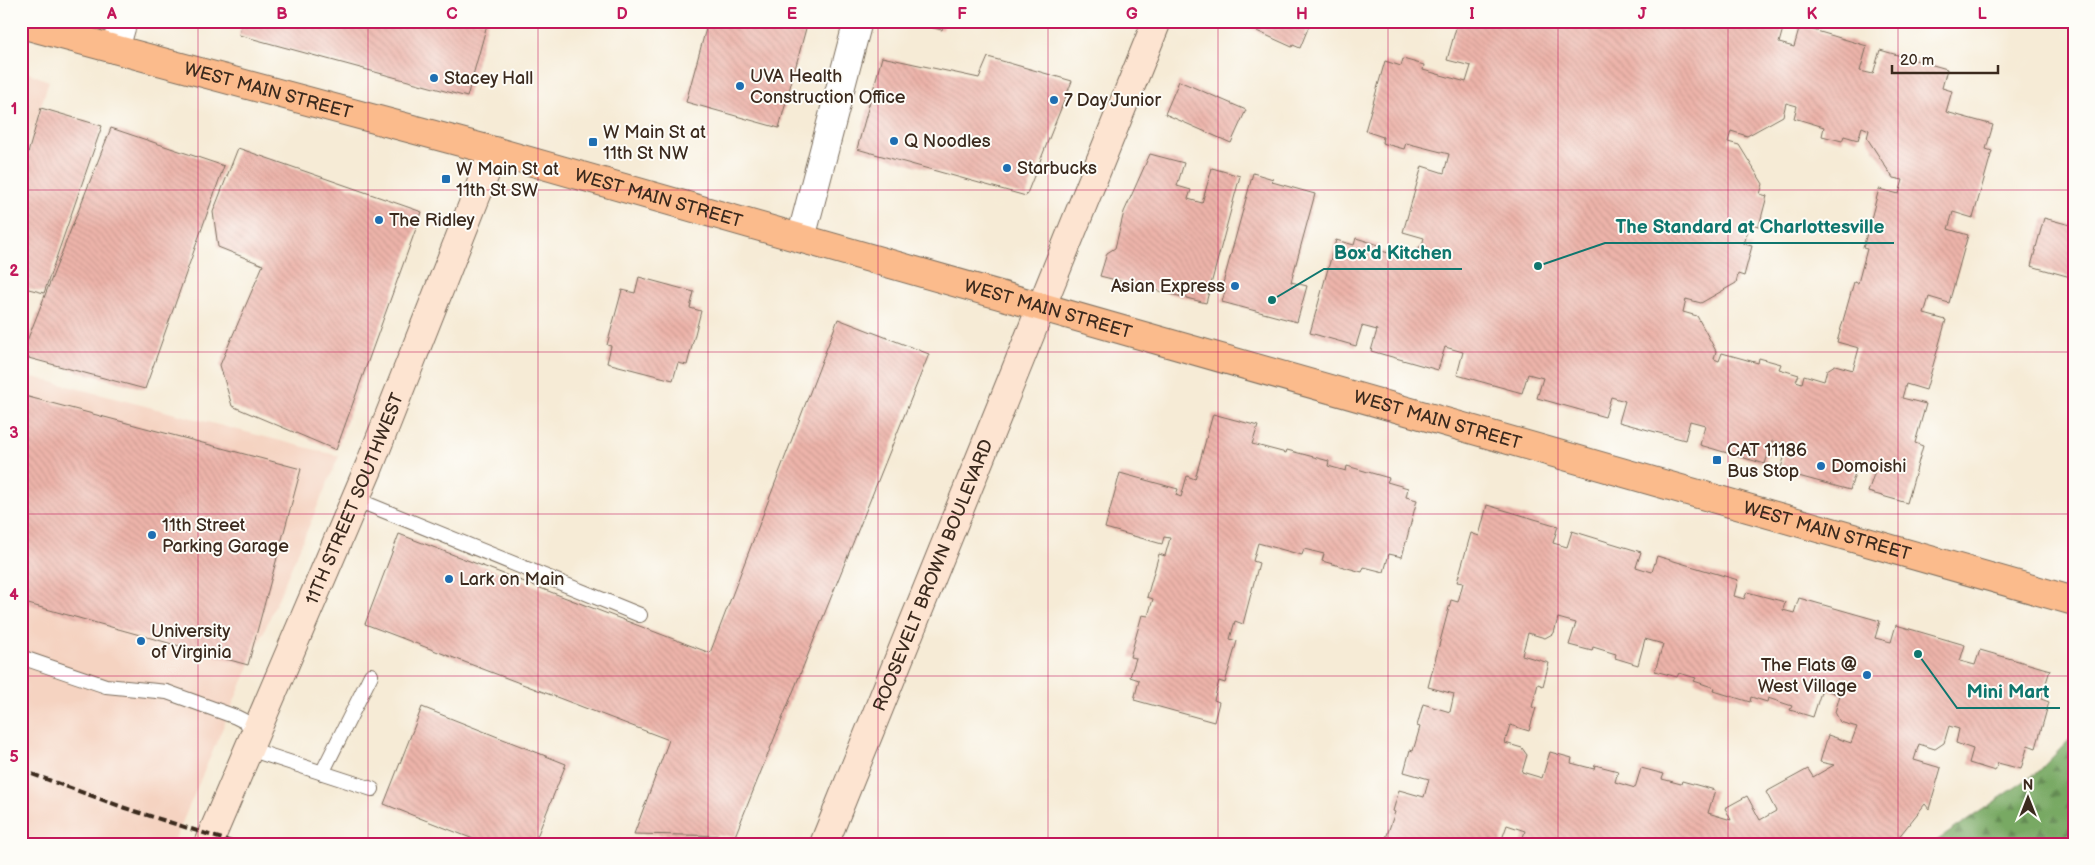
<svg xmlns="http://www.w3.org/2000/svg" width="2095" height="865" font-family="'Balsamiq Sans',sans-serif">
<defs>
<pattern id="forest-firs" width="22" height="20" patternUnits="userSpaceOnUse" patternTransform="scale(1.25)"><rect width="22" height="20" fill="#78a964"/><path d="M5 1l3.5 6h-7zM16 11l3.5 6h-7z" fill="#648a52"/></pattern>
<pattern id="building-back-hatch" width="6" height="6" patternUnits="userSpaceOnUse" patternTransform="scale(1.25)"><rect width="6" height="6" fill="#edb4aa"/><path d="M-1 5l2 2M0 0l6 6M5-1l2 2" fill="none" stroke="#cc9b92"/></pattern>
</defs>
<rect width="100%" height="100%" fill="#fdfcf7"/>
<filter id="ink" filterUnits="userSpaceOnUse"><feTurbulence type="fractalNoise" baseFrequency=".02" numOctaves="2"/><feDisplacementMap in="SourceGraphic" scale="10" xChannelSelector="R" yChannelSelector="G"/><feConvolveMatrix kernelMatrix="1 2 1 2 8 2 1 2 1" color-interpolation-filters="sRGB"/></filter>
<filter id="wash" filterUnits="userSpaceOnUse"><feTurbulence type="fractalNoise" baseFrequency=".0096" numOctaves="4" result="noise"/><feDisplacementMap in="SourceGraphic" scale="20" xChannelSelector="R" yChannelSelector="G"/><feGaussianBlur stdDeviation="1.12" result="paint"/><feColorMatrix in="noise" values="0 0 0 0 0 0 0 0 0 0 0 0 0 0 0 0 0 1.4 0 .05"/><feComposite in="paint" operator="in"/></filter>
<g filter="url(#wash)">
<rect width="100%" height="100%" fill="#f6ebd6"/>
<path fill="#f5d3c1" d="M 21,70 L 49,81 L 21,168 Z
M 21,374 L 339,456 L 173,844 L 21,844 Z"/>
<path fill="url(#forest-firs)" stroke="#5a6a41" d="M 2074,735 L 2074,831 L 2052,844 L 1932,844 L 2038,772 Z"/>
<g id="blocks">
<path fill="url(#building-back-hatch)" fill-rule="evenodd" d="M 242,21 L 488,21 L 467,97 L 239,35 Z
M 708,21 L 808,21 L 779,128 L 686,102 Z
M 905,21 L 944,21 L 942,30 Z
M 1245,21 L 1311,21 L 1300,48 L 1293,45 L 1292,47 L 1248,27 L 1250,23 Z
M 1458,21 L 1785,21 L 1779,43 L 1794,47 L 1800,26 L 1867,46 L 1860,71 L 1873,74 L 1880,50 L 1947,69 L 1942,88 L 1952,91 L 1946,112 L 1993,125 L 1986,149 L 1992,151 L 1973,218 L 1953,212 L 1948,229 L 1968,235 L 1949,303 L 1929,297 L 1924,314 L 1946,320 L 1926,390 L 1906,384 L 1902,398 L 1926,404 L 1915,443 L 1923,446 L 1907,503 L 1868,492 L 1875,471 L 1857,466 L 1850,490 L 1780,471 L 1788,445 L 1772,441 L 1765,464 L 1700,445 L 1705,425 L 1690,421 L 1685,440 L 1619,422 L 1625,401 L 1611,397 L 1605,417 L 1537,398 L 1543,378 L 1528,374 L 1522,393 L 1457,375 L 1463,352 L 1445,347 L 1438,370 L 1371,351 L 1377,330 L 1362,326 L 1356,346 L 1310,333 L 1336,240 L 1354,245 L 1356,238 L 1379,245 L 1378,250 L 1406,258 L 1422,245 L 1424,238 L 1403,232 L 1422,166 L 1444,173 L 1449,154 L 1406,143 L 1404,149 L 1382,143 L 1383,137 L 1365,131 L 1385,61 L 1401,66 L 1403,59 L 1424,65 L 1423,70 L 1466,82 L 1471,66 L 1447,60 ZM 1786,103 L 1797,106 L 1794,118 L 1824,127 L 1822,136 L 1842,141 L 1844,136 L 1858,140 L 1862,127 L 1869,130 L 1867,138 L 1893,178 L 1903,180 L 1899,194 L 1879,189 L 1863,248 L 1867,249 L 1858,283 L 1854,282 L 1837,342 L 1859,348 L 1853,370 L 1835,365 L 1827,370 L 1824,381 L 1804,375 L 1802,383 L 1796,381 L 1799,375 L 1779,369 L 1781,364 L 1759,358 L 1758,363 L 1722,353 L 1719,361 L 1714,359 L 1716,351 L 1697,316 L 1683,312 L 1686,299 L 1701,303 L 1736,283 L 1738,274 L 1744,276 L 1752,246 L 1744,244 L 1750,223 L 1759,226 L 1767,196 L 1760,194 L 1763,184 L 1739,145 L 1728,142 L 1731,131 L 1747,136 L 1783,116 Z
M 882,57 L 979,78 L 988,57 L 1072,81 L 1026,196 L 857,149 Z
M 1179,81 L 1246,110 L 1231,143 L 1165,114 Z
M 21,102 L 29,104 L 22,127 L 21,127 Z
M 41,108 L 102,126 L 44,293 L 21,287 L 21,177 Z
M 111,128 L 224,166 L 145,389 L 21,356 Z
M 238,148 L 422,212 L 336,450 L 232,406 L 220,365 L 263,265 L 218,247 L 213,212 Z
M 1150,154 L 1184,163 L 1177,186 L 1191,190 L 1188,199 L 1202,203 L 1212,168 L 1240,176 L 1206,303 L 1100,276 L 1107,253 L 1115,248 L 1124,212 Z
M 1253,173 L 1273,179 L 1272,182 L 1315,194 L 1291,282 L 1307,286 L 1297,322 L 1222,302 L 1226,288 L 1222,287 Z
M 2044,218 L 2074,226 L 2074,278 L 2031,266 Z
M 639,277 L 694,292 L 690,308 L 701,311 L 687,365 L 678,363 L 673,380 L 607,363 L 611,346 L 607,345 L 622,290 L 635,293 Z
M 838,319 L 929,354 L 735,836 L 634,834 L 669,740 L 365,624 L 399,534 L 710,653 Z
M 21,395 L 301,469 L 248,665 L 21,602 Z
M 1213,414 L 1258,426 L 1252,444 L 1286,453 L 1287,450 L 1329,461 L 1328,466 L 1346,471 L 1347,466 L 1389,478 L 1387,482 L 1408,488 L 1406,497 L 1417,500 L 1402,557 L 1389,554 L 1384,572 L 1364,567 L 1362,572 L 1322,561 L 1324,554 L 1304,549 L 1302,555 L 1258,543 L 1253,561 L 1259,563 L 1243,624 L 1235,621 L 1230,639 L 1237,641 L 1225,683 L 1219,681 L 1214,700 L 1219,702 L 1214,722 L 1134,700 L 1139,680 L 1130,677 L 1136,658 L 1130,657 L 1142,615 L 1148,616 L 1153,599 L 1147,597 L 1159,554 L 1165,556 L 1170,538 L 1164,537 L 1162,544 L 1105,528 L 1120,473 L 1178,489 L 1176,495 L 1181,497 L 1187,476 L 1195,479 Z
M 1487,505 L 1558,526 L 1553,543 L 1567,547 L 1572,531 L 1641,552 L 1636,567 L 1652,572 L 1657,556 L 1738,580 L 1734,596 L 1744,599 L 1747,592 L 1785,602 L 1783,610 L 1794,613 L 1799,598 L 1880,621 L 1875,638 L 1891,642 L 1896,625 L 1965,645 L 1960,661 L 1975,665 L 1980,650 L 2050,670 L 2041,699 L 2049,702 L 2036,748 L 2028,745 L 2021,769 L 1998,763 L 1995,771 L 1969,763 L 1973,749 L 1956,743 L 1959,729 L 1949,726 L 1944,743 L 1935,749 L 1919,744 L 1914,760 L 1941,768 L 1929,809 L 1925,804 L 1898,838 L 1903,842 L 1899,844 L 1855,844 L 1852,838 L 1842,844 L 1521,844 L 1525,831 L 1507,825 L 1501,842 L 1498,844 L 1384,844 L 1395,812 L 1393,811 L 1399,790 L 1424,797 L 1429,779 L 1404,772 L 1410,750 L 1413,751 L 1420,727 L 1417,726 L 1423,704 L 1450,712 L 1454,694 L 1428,687 L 1451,600 L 1458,602 L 1463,583 L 1457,582 L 1471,533 L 1479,536 ZM 1558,618 L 1576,623 L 1569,645 L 1592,651 L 1593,647 L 1616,654 L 1615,658 L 1638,665 L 1645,639 L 1663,644 L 1655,671 L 1677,677 L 1679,673 L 1696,678 L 1694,681 L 1715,688 L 1714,691 L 1750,702 L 1751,697 L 1767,702 L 1768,698 L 1792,706 L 1790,710 L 1813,717 L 1822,689 L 1840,695 L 1835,712 L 1840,722 L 1857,727 L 1851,743 L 1828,735 L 1820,762 L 1834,765 L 1813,777 L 1808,769 L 1766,792 L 1776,811 L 1760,820 L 1747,796 L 1725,808 L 1731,820 L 1708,813 L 1715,790 L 1682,781 L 1681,784 L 1662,779 L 1664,774 L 1641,768 L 1635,788 L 1615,782 L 1618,771 L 1595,765 L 1594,769 L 1571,763 L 1572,758 L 1550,752 L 1542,778 L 1522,772 L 1527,755 L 1522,748 L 1505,743 L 1510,725 L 1529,731 L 1536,708 L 1532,707 L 1538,684 L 1543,686 L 1549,663 L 1522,655 L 1528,633 L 1545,638 L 1554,633 Z
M 422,707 L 566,764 L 534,844 L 486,844 L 384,804 Z
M 21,836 L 36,844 L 21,844 Z"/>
</g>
</g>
<g filter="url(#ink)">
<use href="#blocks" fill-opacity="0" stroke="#7c6e5e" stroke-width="1"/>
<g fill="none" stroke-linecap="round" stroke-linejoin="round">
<defs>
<path id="lane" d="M 355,499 L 640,615
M 21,657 L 106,686 L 167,692 L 236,717 L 258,728
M 249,749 L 372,789
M 322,773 L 371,675"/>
<path id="street" d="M 115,49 L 123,21
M 801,238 L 858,21"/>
<g id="secondary">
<path id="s1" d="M 208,844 L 369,467 L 494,151"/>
<path id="s2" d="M 824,844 L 1157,21"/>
</g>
<g id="primary">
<path id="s3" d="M 21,24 L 494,151 L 2074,601"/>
</g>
</defs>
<use href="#lane" stroke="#7c6e5e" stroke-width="16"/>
<use href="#street" stroke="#7c6e5e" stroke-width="30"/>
<use href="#secondary" stroke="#7c6e5e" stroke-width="30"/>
<use href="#primary" stroke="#7c6e5e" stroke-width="30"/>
<use href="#lane" stroke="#fff" stroke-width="14"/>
<use href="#street" stroke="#fff" stroke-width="28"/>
<use href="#secondary" stroke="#fde4d1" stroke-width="28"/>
<use href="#primary" stroke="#fbbb8c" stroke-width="28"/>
<path stroke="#3b2a1e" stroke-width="4" stroke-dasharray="8 4" stroke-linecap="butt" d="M 21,770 L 125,808 L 238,844"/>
</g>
</g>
<path fill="none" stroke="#c2185b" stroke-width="1" stroke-opacity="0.55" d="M 198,21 L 198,844M 368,21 L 368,844M 538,21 L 538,844M 708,21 L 708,844M 878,21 L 878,844M 1048,21 L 1048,844M 1218,21 L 1218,844M 1388,21 L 1388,844M 1558,21 L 1558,844M 1728,21 L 1728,844M 1898,21 L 1898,844M 21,190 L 2074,190M 21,352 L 2074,352M 21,514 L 2074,514M 21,676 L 2074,676"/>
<g fill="#1f6fb2" stroke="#fdfcf7" stroke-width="2">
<circle cx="434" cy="78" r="5"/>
<circle cx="740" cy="86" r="5"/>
<circle cx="1054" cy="100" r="5"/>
<circle cx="894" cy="141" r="5"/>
<rect x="588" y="137" width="10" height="10" rx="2.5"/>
<circle cx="1007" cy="168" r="5"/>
<rect x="441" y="174" width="10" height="10" rx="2.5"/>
<circle cx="379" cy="220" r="5"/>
<circle cx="1235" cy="286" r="5"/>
<rect x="1712" y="455" width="10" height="10" rx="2.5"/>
<circle cx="1821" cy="466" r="5"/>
<circle cx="152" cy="535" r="5"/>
<circle cx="449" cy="579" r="5"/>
<circle cx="141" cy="641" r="5"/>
<circle cx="1867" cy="675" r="5"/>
</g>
<g text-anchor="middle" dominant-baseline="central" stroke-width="4" stroke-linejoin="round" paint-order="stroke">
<g font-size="18" fill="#3b2a1e" stroke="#fdfcf7" text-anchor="start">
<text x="750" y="76">UVA Health<tspan x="750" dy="21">Construction Office</tspan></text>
<text x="444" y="78">Stacey Hall</text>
<text x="1064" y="100">7 Day Junior</text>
<text x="603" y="132">W Main St at<tspan x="603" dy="21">11th St NW</tspan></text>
<text x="904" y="141">Q Noodles</text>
<text x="1017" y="168">Starbucks</text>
<text x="456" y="169">W Main St at<tspan x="456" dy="21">11th St SW</tspan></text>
<text x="389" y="220">The Ridley</text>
<text x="1225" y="286" text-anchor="end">Asian Express</text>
<text x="1727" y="450">CAT 11186<tspan x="1727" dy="21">Bus Stop</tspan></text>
<text x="1831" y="466">Domoishi</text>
<text x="162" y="525">11th Street<tspan x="162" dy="21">Parking Garage</tspan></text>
<text x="459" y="579">Lark on Main</text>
<text x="151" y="631">University<tspan x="151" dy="21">of Virginia</tspan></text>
<text x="1857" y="665" text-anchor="end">The Flats @<tspan x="1857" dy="21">West Village</tspan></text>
</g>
<g font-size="18" fill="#3b2a1e" stroke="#fdfcf7">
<text stroke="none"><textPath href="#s3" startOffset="256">WEST MAIN STREET</textPath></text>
<text stroke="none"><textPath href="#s3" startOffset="661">WEST MAIN STREET</textPath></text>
<text stroke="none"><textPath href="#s3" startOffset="1066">WEST MAIN STREET</textPath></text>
<text stroke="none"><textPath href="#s3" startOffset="1471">WEST MAIN STREET</textPath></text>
<text stroke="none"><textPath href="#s1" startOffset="375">11TH STREET SOUTHWEST</textPath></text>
<text stroke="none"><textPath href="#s3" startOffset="1876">WEST MAIN STREET</textPath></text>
<text stroke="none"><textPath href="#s2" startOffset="290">ROOSEVELT BROWN BOULEVARD</textPath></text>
</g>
</g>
<path fill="none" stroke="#0f766e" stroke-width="2" d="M1538 266L1605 243H1894M1272 300L1324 269H1462M1918 654L1957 708H2060"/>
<g fill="#0f766e" stroke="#fdfcf7" stroke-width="2">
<circle cx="1538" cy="266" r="5"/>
<circle cx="1272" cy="300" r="5"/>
<circle cx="1918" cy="654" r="5"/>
</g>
<g font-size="19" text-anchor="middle" font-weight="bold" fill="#0f766e" stroke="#fdfcf7" stroke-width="4" stroke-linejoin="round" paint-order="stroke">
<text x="1750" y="233">The Standard at Charlottesville</text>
<text x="1393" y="259">Box'd Kitchen</text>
<text x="2008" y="698">Mini Mart</text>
</g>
<rect width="2095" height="865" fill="none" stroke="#fdfcf7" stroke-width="55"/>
<g transform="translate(2028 798)" stroke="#fdfcf7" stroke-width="4" paint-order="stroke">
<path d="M0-4L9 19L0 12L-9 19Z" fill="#3b2a1e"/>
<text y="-8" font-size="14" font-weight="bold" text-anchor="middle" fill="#3b2a1e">N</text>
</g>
<path d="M1892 65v8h106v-8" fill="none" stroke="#3b2a1e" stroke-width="2.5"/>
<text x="1900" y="65" font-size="15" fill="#3b2a1e" stroke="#fdfcf7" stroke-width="4" paint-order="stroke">20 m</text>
<rect x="28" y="28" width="2040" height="810" fill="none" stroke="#c2185b" stroke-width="2"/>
<g font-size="16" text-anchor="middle" font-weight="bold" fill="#c2185b">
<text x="112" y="19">A</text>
<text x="282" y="19">B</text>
<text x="452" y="19">C</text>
<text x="622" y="19">D</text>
<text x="792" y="19">E</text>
<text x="962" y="19">F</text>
<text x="1132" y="19">G</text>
<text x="1302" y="19">H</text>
<text x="1472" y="19">I</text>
<text x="1642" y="19">J</text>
<text x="1812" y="19">K</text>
<text x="1982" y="19">L</text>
<text x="14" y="114">1</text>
<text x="14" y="276">2</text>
<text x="14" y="438">3</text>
<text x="14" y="600">4</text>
<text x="14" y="762">5</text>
</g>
</svg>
